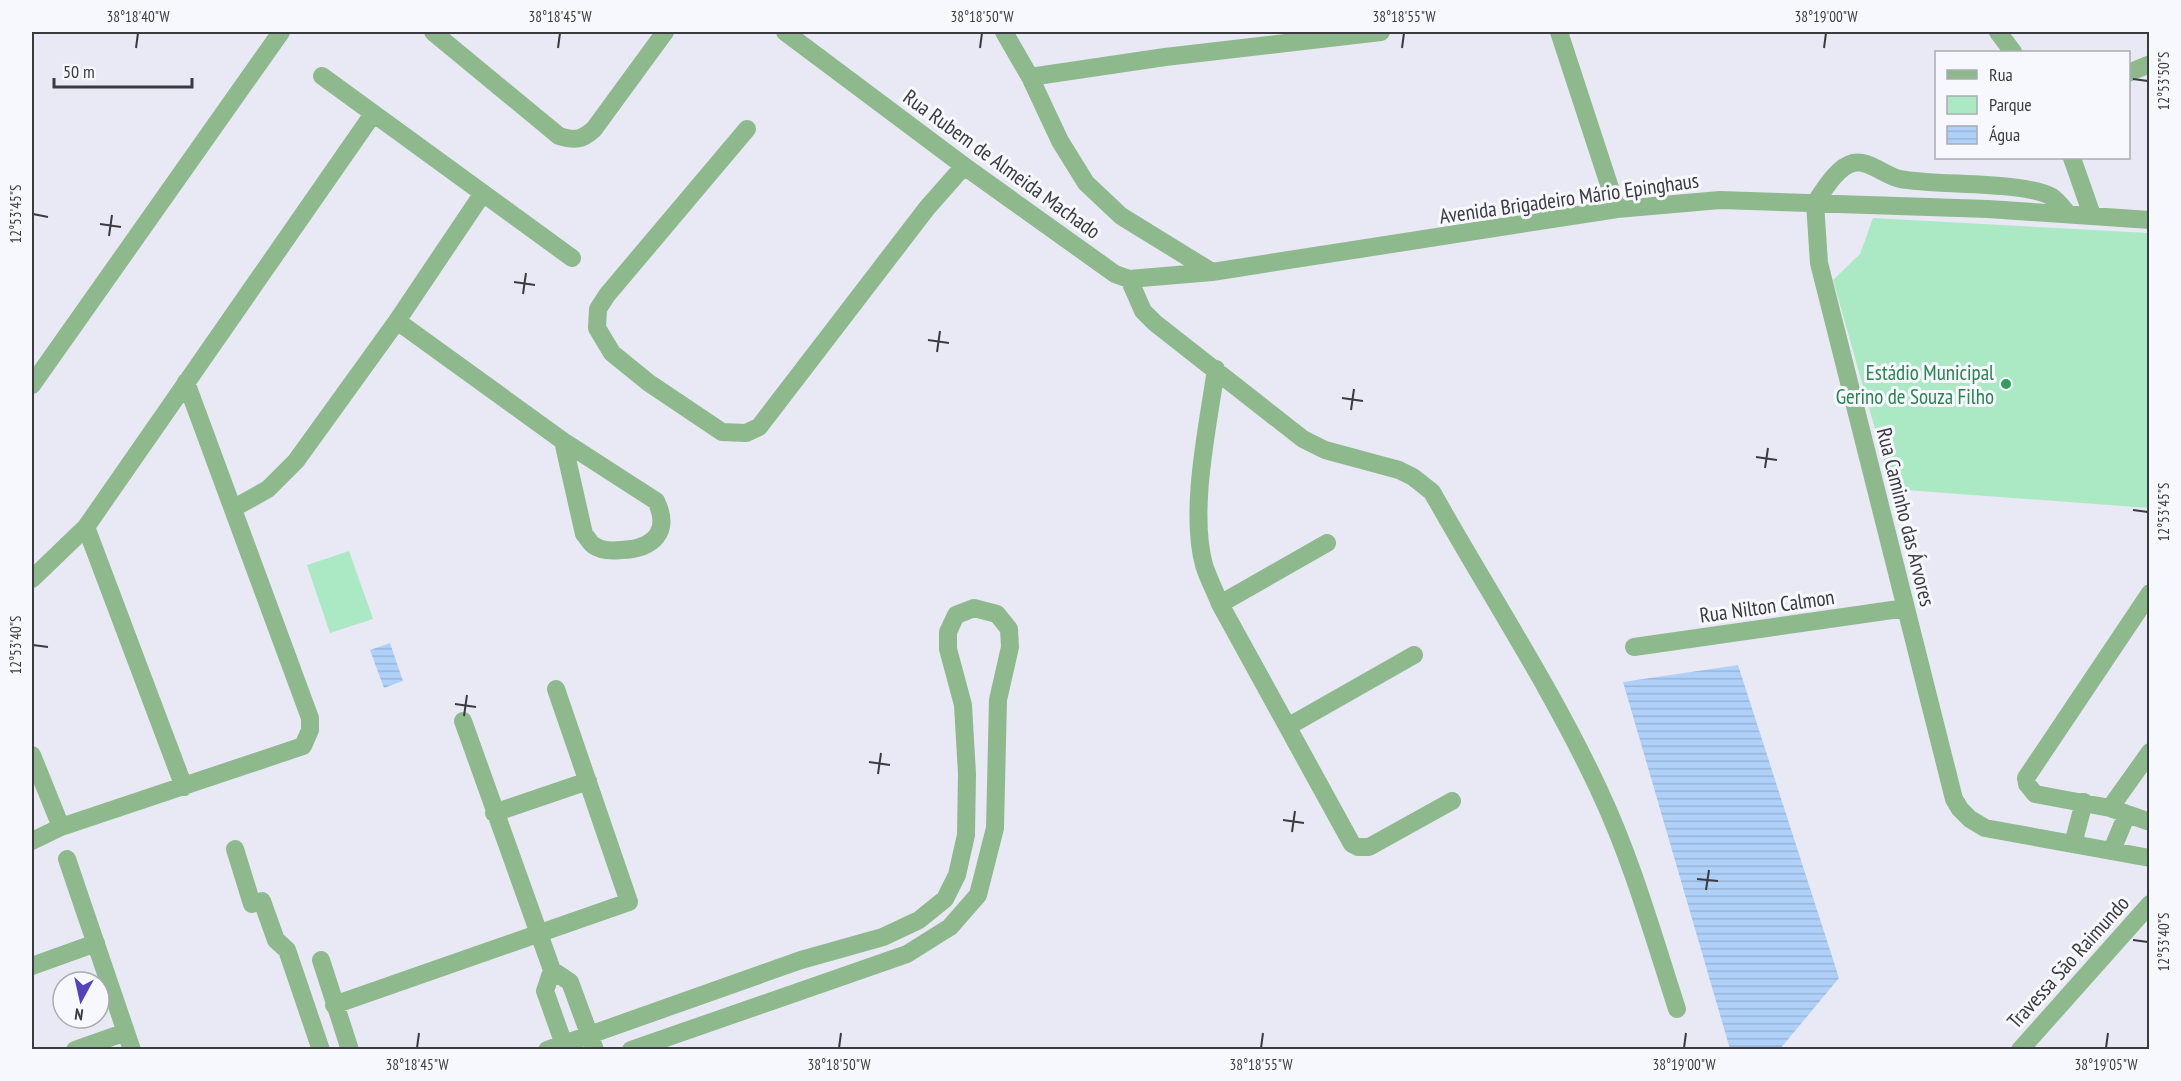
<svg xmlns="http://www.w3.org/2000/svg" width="2181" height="1081" font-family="'PT Sans Narrow',sans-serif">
<defs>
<pattern id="water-rules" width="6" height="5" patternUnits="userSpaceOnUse" patternTransform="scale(1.5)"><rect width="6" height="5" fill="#afd1f9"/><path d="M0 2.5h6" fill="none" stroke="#97b4d6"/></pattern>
</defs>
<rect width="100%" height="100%" fill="#e9e9f5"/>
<path fill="#aae9c3" d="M 1873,218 L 2149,233 L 2149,508 L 1892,489 L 1833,280 L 1860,254 Z
M 349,551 L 373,619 L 330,633 L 307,565 Z"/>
<path fill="url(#water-rules)" d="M 390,643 L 403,681 L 384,688 L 370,650 Z
M 1738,665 L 1839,978 L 1780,1049 L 1730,1049 L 1623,682 Z"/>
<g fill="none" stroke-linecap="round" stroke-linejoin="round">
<path stroke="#8eb98d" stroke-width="18" d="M 433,32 L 559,136 C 575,141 582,140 594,129 L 665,32
M 785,32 L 964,166 L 1115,274 L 1129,279 L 1212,272 L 1617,209 L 1720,200 L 1988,209 L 2150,220
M 1004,32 L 1030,77 L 1060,141 L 1086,183 L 1121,216 L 1212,272
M 1559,32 L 1617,209
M 1998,32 L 2013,52
M 2128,73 L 2150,64
M 322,76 L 572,258
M 1030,77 L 1165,57 L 1381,32
M 747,129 L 607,295 L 598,309 L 597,328 L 612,353 L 649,383 L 722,432 L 746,433 L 759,427 L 927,208 L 964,166
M 2072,158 L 2092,215
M 2068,214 C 2063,208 2058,201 2052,197 C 2026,181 1935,186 1900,179 C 1885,176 1868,159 1853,163 C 1837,167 1824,190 1815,203 L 1819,263 L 1954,799 L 1960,809 L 1970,819 L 1985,828 L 2150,858
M 1129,279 L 1143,311 L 1155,323 L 1303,439 L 1325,450 L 1399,470 L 1413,477 L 1432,492 C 1488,592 1551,687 1599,790 C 1632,860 1653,935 1677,1009
M 397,321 L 563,441 L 656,501 C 671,532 653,549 621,550 C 612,551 601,551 593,545 C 590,543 587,537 584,534 L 563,441
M 1216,369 C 1208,426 1189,510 1204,565 C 1208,578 1215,591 1220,604 L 1352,844 L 1358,847 L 1369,847 L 1452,801
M 32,385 L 281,32
M 234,508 L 268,489 L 296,461 L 397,321 L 483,193
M 86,527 L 184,787
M 32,579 L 86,527 L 373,114
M 2150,593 L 2026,778 L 2027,784 L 2035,794 L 2110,808 L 2150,822
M 1220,604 L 1327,543
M 1634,647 L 1906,608
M 463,721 L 552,970 L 570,982 L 595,1050
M 1289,726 L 1414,655
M 32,755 L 61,827
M 2110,808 L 2150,752
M 494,813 L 588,781
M 32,841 L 61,827 L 303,746 L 310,730 L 310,718 L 186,382
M 2073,844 L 2084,802
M 235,849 L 252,904 L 262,901 L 276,940 L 287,950 L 321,1050
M 2112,850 L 2127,814
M 67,859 L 132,1050
M 321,960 L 350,1050
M 32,966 L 96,943
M 552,970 L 545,991 L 566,1050
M 334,1005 L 629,902 L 556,689
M 75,1050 L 126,1032
M 547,1050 L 801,960 L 883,937 L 919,920 L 945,899 L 957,875 L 966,835 L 967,774 L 963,705 L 948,649 L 948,632 L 956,615 L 974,608 L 997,614 L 1009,629 L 1010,647 L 998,700 L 995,828 L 978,895 L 950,927 L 907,954 L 631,1050
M 2020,1050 L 2150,904"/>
</g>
<path fill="none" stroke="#3a3a3f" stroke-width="2" d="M 136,48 L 138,33M 558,48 L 560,33M 980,48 L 982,33M 1402,48 L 1404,33M 1824,48 L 1826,33M 2133,79 L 2148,81M 33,214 L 48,217M 100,224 L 121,227M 109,236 L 112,215M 514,282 L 535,285M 523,294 L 526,273M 928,340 L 949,343M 937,352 L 940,331M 1342,398 L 1363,401M 1351,410 L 1354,389M 1756,457 L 1777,460M 1765,468 L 1768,448M 2133,510 L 2148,512M 33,645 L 48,647M 455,704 L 476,707M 464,716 L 467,695M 869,762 L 890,765M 878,774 L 881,753M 1283,820 L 1304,823M 1292,832 L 1295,811M 1697,879 L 1718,881M 1706,890 L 1709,870M 2133,940 L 2148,942M 417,1048 L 419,1033M 839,1048 L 841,1033M 1261,1048 L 1263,1033M 1684,1048 L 1686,1033M 2106,1048 L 2108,1033"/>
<circle fill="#2e9e5b" stroke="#f7f7fe" stroke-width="2" cx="2006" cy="384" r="6"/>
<g text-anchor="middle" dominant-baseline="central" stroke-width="6" stroke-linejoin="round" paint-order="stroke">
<g font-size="21" fill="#3a3a3f" stroke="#f7f7fe">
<text transform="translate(1002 164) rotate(36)">Rua Rubem de Almeida Machado</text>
<text transform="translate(1569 198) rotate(-8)">Avenida Brigadeiro Mário Epinghaus</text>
<text transform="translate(1906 517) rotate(76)">Rua Caminho das Árvores</text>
<text transform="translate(1767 606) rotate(-8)">Rua Nilton Calmon</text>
<text transform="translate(2068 962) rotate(-48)">Travessa São Raimundo</text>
</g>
<g font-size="21" fill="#27864d" stroke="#f7f7fe" text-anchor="end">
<text x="1994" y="372">Estádio Municipal<tspan x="1994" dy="24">Gerino de Souza Filho</tspan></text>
</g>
</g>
<rect width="2181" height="1081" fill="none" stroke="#f7f7fe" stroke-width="66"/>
<rect x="1935" y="51" width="195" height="108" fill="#f7f7fe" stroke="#ababb2" stroke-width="1.5"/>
<rect x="1947" y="70" width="30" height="9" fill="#8eb98d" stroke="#ababb2" stroke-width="1.5"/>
<text x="1989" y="81" font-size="18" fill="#3a3a3f">Rua</text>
<rect x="1947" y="96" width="30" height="18" fill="#aae9c3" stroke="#ababb2" stroke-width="1.5"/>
<text x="1989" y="111" font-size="18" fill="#3a3a3f">Parque</text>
<rect x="1947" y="126" width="30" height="18" fill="url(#water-rules)" stroke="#ababb2" stroke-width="1.5"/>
<text x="1989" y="141" font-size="18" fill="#3a3a3f">Água</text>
<g transform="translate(81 1000) rotate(188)"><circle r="28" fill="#f7f7fe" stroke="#ababb2" stroke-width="1.5"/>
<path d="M0-4.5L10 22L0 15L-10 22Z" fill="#5542ba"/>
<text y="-9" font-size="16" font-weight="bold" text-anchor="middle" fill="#3a3a3f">N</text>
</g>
<path d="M54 78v9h138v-9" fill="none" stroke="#3a3a3f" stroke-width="3"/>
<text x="63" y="78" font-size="18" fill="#3a3a3f" stroke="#f7f7fe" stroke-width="4.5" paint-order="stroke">50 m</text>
<rect x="33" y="33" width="2115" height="1015" fill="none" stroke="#3a3a3f" stroke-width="2"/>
<g font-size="15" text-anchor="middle" fill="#3a3a3f">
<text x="138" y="22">38°18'40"W</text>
<text x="560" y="22">38°18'45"W</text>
<text x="982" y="22">38°18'50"W</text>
<text x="1404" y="22">38°18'55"W</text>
<text x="1826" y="22">38°19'00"W</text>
<text transform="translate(2164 81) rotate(-90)" y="5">12°53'50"S</text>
<text transform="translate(16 214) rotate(-90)" y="5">12°53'45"S</text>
<text transform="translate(2164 512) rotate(-90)" y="5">12°53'45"S</text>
<text transform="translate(16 645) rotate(-90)" y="5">12°53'40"S</text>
<text transform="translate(2164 942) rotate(-90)" y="5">12°53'40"S</text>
<text x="417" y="1070">38°18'45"W</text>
<text x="839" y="1070">38°18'50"W</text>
<text x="1261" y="1070">38°18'55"W</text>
<text x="1684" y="1070">38°19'00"W</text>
<text x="2106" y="1070">38°19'05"W</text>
</g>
</svg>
